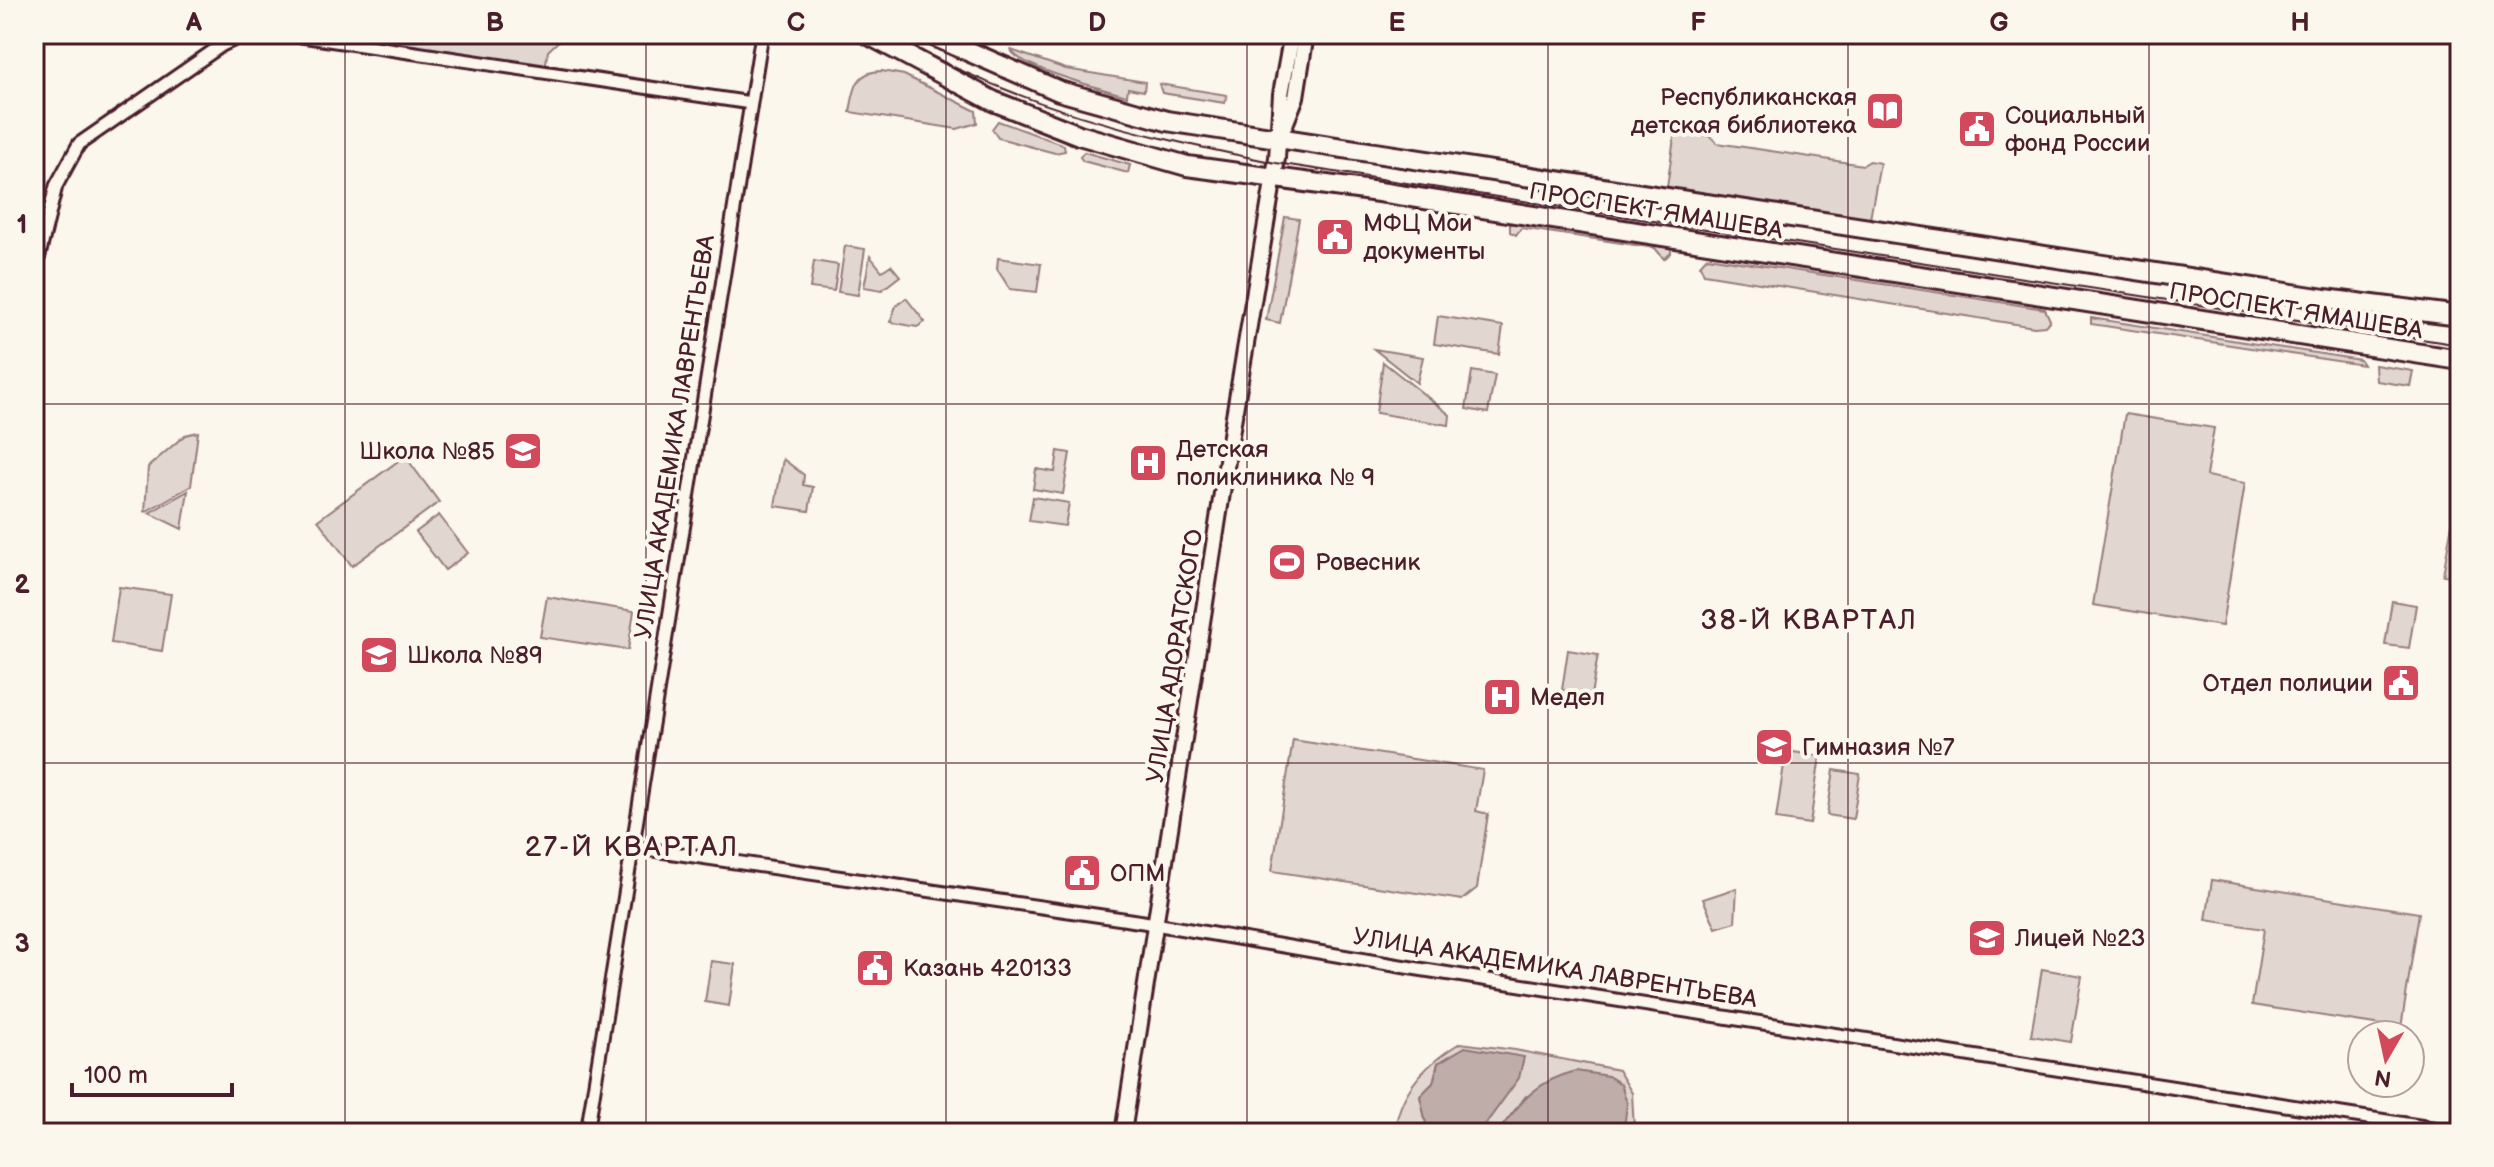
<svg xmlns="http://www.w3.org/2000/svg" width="2494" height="1167" font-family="'Balsamiq Sans',sans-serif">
<rect width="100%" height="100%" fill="#fbf7ec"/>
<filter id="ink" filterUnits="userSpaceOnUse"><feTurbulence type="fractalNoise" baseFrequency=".0125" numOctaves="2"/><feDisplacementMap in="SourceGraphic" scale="16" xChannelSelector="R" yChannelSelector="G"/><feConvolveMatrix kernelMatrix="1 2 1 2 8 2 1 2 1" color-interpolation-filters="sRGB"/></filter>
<g filter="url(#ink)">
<path fill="#e2d7d0" stroke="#967b7e" stroke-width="2" d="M 333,34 L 566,34 L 548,51 L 545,68 Z
M 1011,50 L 1066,69 L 1145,82 L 1144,91 L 1128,88 L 1127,96 C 1105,90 1018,67 1011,50 Z
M 882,71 L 904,75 L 976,111 L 977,123 L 957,129 L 850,112 C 854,90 855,71 882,71 Z
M 1159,84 L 1227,95 L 1225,103 L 1162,93 Z
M 998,121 L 1064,145 L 1065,151 L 1055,153 L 998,138 L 992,129 Z
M 1675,131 L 1710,136 L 1717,143 L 1863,165 L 1870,161 L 1880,163 L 1870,219 L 1667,187 Z
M 1084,152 L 1130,165 L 1128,173 L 1083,161 L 1080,157 Z
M 1285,217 L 1299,219 L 1280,323 L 1266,320 Z
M 1515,223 L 1671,248 L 1671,253 L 1664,259 L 1655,248 L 1521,228 L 1516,235 L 1510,232 L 1510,224 Z
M 845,246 L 865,249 L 858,295 L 838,292 Z
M 870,256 L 882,271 L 891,265 L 900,276 L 882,290 L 864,287 Z
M 1707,257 L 2045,309 L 2050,320 L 2045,326 L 2034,327 L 1710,275 L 1704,274 L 1700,265 Z
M 998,258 L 1041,264 L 1037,292 L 1010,289 L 997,269 Z
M 814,261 L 838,265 L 834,291 L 810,288 Z
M 906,298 L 925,322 L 917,327 L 890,322 L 896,306 Z
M 1438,316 L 1503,326 L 1499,354 L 1434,344 Z
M 2091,318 L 2360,360 L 2363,365 L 2091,324 Z
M 1374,349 L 1423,357 L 1417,383 Z
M 1383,362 L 1450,415 L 1449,425 L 1376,413 Z
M 2375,365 L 2413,371 L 2410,386 L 2376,381 Z
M 1472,371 L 1495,375 L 1488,413 L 1466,409 Z
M 2125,414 L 2214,428 L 2206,476 L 2245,483 L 2222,626 L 2093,605 Z
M 198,432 L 191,486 L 145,512 L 148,467 L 185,435 Z
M 1058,451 L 1070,453 L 1063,494 L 1033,489 L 1036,469 L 1055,472 Z
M 405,456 L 439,502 L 352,566 L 318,520 Z
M 783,459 L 804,475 L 803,485 L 813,487 L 809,511 L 775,506 Z
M 2460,477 L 2460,577 L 2443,575 Z
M 188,491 L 182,529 L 149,513 Z
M 1033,497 L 1069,503 L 1065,526 L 1029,521 Z
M 439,515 L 468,553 L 445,570 L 416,532 Z
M 119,587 L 171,594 L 162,651 L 111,643 Z
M 547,597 L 634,611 L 628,650 L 540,637 Z
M 2392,601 L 2416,605 L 2409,648 L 2385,645 Z
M 1568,650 L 1598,655 L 1591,695 L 1562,690 Z
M 1293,740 L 1483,770 L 1476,811 L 1488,814 L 1477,888 L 1462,900 L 1272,871 Z
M 1786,751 L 1820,756 L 1810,824 L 1776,819 Z
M 1834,770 L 1860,774 L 1853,819 L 1827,815 Z
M 2212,880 L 2419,913 L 2401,1028 L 2252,1005 L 2264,929 L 2206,920 Z
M 1737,888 L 1735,922 L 1716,928 L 1703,899 Z
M 711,961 L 735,964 L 729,1006 L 705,1002 Z
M 2042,969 L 2082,976 L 2071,1042 L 2031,1036 Z
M 1460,1043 L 1515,1050 L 1618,1070 L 1632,1093 L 1634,1129 L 1659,1133 L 1588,1133 L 1623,1129 L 1526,1096 L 1497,1133 L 1479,1133 L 1486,1123 L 1438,1063 L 1433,1083 L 1420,1096 L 1426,1123 L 1419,1133 L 1395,1133 C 1398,1092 1427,1063 1460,1043 Z"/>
<path fill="#bfadaa" stroke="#907477" stroke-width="2" d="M 1465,1047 L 1524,1057 L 1519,1078 L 1479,1133 L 1419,1133 L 1426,1123 L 1420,1096 L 1433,1083 L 1438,1063 Z
M 1576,1071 L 1608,1076 L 1621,1084 L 1627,1103 L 1624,1129 L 1588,1133 L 1497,1133 C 1523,1100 1534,1082 1576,1071 Z"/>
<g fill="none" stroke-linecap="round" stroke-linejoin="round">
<defs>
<path id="minor" d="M 288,34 L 751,103
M 34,276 L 56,186 L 79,144 L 222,45 L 246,34
M 633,847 L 1143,922 L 1406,967 L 2457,1132 L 2460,1119
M 587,1133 L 762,34"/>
<path id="tertiary" d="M 1284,127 L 1296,97 L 1306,34
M 1123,1133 L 1233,422 L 1277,158 L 1281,94 L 1292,34"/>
<path id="primary" d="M 867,34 L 993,101 L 1079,135 L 1187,166 L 1386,193 L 2460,360
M 929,34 L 1059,91 L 1167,121 L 2325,299 L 2460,316"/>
</defs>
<use href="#minor" stroke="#4a1f2b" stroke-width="17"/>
<use href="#tertiary" stroke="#4a1f2b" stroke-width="20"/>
<use href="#primary" stroke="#4a1f2b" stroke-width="24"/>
<use href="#minor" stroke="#fbf7ec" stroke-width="11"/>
<use href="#tertiary" stroke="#fbf7ec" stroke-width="14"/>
<use href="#primary" stroke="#fbf7ec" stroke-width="18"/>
<path stroke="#4a1f2b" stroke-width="2" d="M 892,34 C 1015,107 1138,135 1276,163 L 2460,345"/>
</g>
</g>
<path fill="none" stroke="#4a1f2b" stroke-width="2" stroke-opacity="0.55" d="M 345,34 L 345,1133M 646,34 L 646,1133M 946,34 L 946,1133M 1247,34 L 1247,1133M 1548,34 L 1548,1133M 1848,34 L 1848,1133M 2149,34 L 2149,1133M 34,404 L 2460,404M 34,763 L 2460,763"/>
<defs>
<symbol id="library-square" viewBox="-11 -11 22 22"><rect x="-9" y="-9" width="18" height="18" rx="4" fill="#d1495b" stroke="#fbf7ec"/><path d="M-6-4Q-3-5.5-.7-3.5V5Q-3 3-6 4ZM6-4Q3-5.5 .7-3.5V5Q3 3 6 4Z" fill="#fff"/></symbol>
<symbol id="civic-square" viewBox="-11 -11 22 22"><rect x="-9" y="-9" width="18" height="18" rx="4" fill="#d1495b" stroke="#fbf7ec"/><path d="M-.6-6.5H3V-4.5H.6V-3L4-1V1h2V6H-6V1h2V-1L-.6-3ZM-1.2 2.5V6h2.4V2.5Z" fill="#fff"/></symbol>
<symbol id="school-square" viewBox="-11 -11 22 22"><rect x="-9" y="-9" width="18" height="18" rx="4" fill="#d1495b" stroke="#fbf7ec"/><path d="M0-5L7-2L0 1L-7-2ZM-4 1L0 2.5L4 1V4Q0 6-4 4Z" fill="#fff"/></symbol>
<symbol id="hospital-square" viewBox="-11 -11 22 22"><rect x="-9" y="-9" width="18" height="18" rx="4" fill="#d1495b" stroke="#fbf7ec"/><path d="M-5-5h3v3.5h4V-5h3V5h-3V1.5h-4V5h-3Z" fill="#fff"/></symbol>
<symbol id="stadium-square" viewBox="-11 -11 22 22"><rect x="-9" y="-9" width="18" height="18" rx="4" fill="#d1495b" stroke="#fbf7ec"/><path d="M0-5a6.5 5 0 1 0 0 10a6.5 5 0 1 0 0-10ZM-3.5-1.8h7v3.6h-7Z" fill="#fff"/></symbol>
</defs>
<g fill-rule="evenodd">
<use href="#library-square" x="1863" y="89" width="44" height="44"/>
<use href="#civic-square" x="1955" y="107" width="44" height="44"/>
<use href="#civic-square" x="1313" y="215" width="44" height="44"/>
<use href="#school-square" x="501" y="429" width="44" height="44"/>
<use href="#hospital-square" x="1126" y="441" width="44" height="44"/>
<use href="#stadium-square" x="1265" y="540" width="44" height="44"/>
<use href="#school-square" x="357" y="633" width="44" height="44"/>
<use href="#civic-square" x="2379" y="661" width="44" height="44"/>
<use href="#hospital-square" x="1480" y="675" width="44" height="44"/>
<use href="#school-square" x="1752" y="725" width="44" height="44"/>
<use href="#civic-square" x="1060" y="851" width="44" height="44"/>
<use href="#school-square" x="1965" y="916" width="44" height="44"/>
<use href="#civic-square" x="853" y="946" width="44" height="44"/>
</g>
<g text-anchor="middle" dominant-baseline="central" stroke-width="8" stroke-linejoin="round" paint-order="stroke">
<g font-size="24" fill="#4a1f2b" stroke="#fbf7ec" text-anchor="start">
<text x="1857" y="97" text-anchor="end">Республиканская<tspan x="1857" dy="28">детская библиотека</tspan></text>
<text x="2005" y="115">Социальный<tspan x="2005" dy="28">фонд России</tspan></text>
<text x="1363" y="223">МФЦ Мои<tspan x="1363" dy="28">документы</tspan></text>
<text x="1176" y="449">Детская<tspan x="1176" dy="28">поликлиника № 9</tspan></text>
<text x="495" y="451" text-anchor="end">Школа №85</text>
<text x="1315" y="562">Ровесник</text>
<text x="407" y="655">Школа №89</text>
<text x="2373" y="683" text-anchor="end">Отдел полиции</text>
<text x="1530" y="697">Медел</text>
<text x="1802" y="747">Гимназия №7</text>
<text x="1110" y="873">ОПМ</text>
<text x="2015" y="938">Лицей №23</text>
<text x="903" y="968">Казань 420133</text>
</g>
<g font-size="24" fill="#4a1f2b" stroke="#fbf7ec">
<text transform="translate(1656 211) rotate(9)">ПРОСПЕКТ ЯМАШЕВА</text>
<text transform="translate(2296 311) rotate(9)">ПРОСПЕКТ ЯМАШЕВА</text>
<text transform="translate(675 437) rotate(-81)">УЛИЦА АКАДЕМИКА ЛАВРЕНТЬЕВА</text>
<text transform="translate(1175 656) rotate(-81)">УЛИЦА АДОРАТСКОГО</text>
<text transform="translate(1555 968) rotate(9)">УЛИЦА АКАДЕМИКА ЛАВРЕНТЬЕВА</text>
</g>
<g font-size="28" letter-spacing="2" fill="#4a1f2b" stroke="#fbf7ec">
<text x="1809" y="620">38-Й КВАРТАЛ</text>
<text x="632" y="847">27-Й КВАРТАЛ</text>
</g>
</g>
<rect width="2494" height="1167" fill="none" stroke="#fbf7ec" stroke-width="88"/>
<g transform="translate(2386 1059) rotate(189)"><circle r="38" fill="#fbf7ec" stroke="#b4a19f" stroke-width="2"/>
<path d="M0-6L14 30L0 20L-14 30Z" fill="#d1495b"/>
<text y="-12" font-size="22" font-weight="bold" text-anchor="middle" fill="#4a1f2b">N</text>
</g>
<path d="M72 1083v12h160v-12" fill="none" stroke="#4a1f2b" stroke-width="4"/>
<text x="84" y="1083" font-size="24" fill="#4a1f2b" stroke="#fbf7ec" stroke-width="6" paint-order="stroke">100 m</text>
<rect x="44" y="44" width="2406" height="1079" fill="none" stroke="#4a1f2b" stroke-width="3"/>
<g font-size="26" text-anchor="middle" font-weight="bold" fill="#4a1f2b">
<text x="194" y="31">A</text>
<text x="495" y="31">B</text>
<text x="796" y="31">C</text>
<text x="1097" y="31">D</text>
<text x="1397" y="31">E</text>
<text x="1698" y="31">F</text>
<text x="1999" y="31">G</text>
<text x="2300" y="31">H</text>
<text x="22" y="233">1</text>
<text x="22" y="593">2</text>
<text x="22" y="952">3</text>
</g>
</svg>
